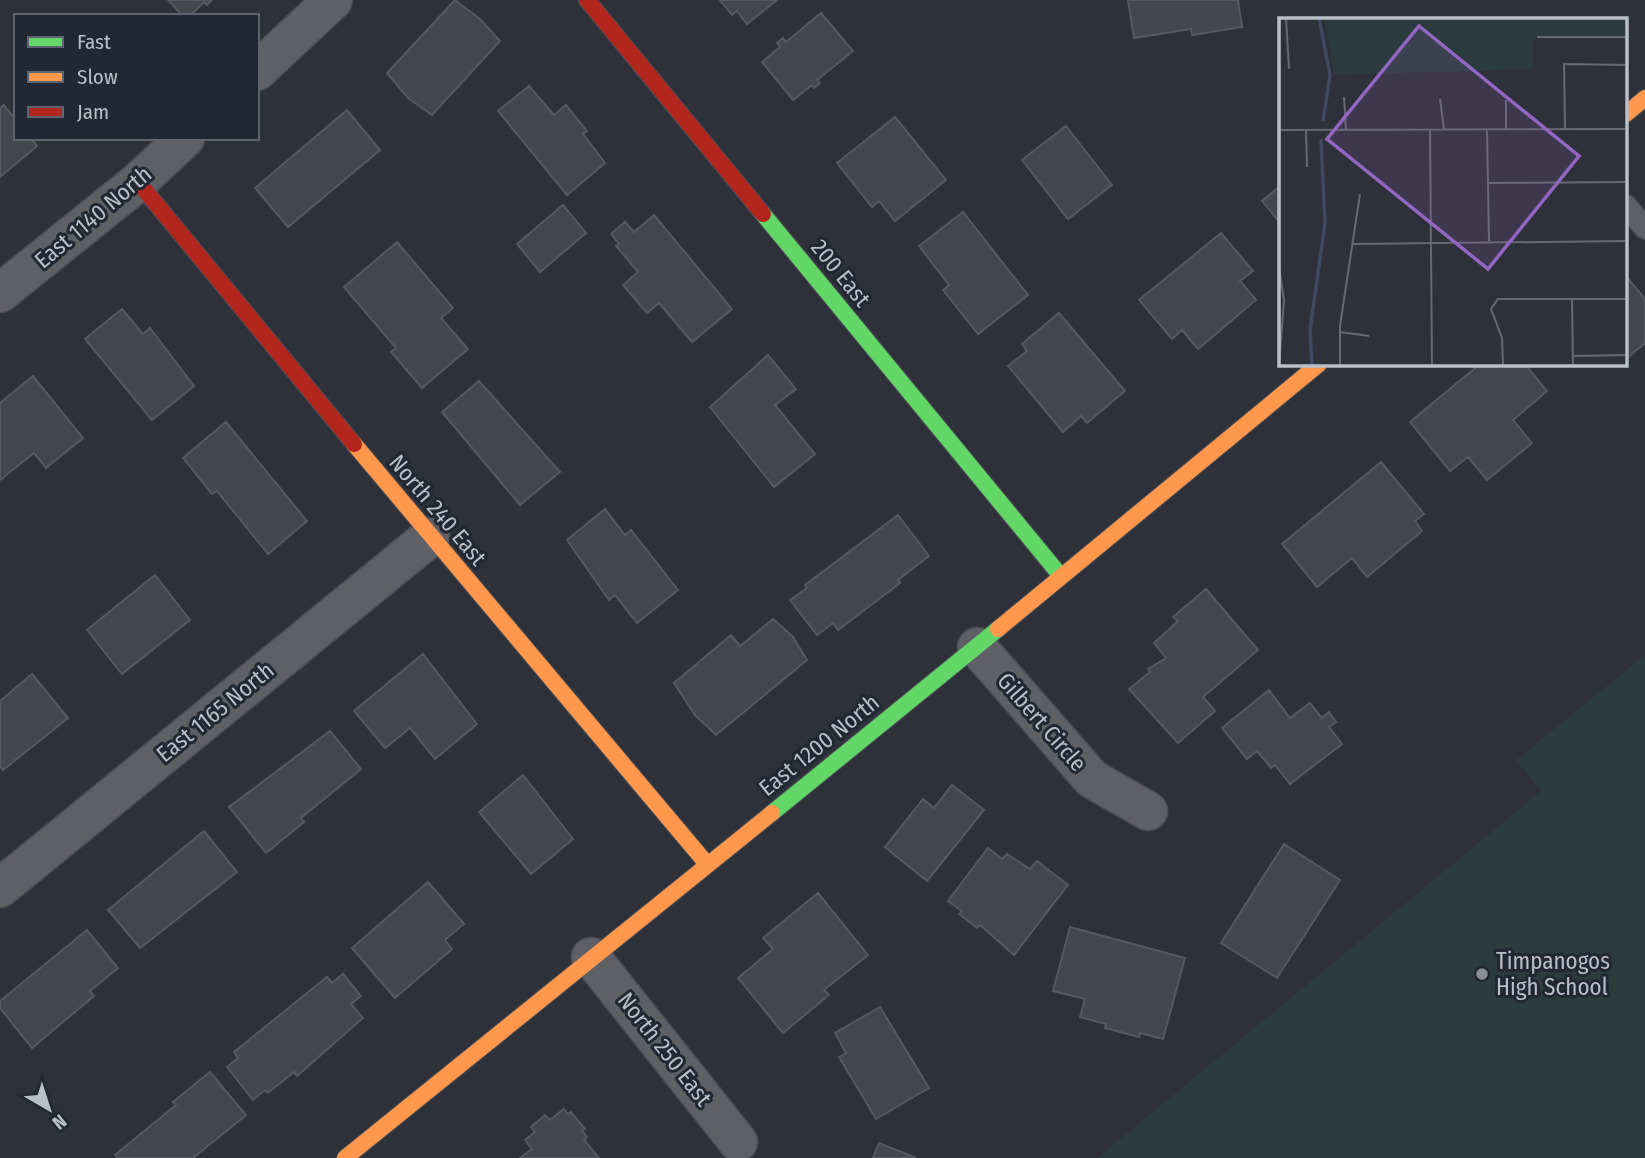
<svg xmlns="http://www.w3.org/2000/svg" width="1645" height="1158" font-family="'Fira Sans Condensed',sans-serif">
<rect width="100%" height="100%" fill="#2e3139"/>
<path fill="#2c3b3e" d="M 1645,655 L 1645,1158 L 1097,1158 L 1541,791 L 1516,760 Z"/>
<path fill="#44474d" stroke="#565960" stroke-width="2" d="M 168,0 L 212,0 L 207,5 L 204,2 L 190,16 L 183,16 Z
M 455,0 L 480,19 L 500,41 L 432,115 L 408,98 L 387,73 Z
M 720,0 L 777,0 L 747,24 L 737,11 L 732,15 Z
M 1128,0 L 1238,0 L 1242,27 L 1192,35 L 1191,29 L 1134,38 Z
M 821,13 L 853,51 L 817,80 L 820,83 L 814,88 L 812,85 L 793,100 L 762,62 L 780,47 L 777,43 L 783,38 L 786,42 Z
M 529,86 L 554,115 L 566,105 L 587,131 L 583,134 L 605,163 L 567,195 L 498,111 Z
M 4,105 L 16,120 L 16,138 L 31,138 L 37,146 L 0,177 L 0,108 Z
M 347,110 L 380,150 L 288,227 L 255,188 Z
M 895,117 L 946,180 L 895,221 L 879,201 L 872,207 L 837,163 Z
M 1066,126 L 1112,185 L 1068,219 L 1022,160 Z
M 1281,185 L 1281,224 L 1262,201 Z
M 563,205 L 586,233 L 540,272 L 517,244 Z
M 963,212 L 1028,295 L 978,334 L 943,290 L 949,285 L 919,246 Z
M 654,215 L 732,309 L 692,342 L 659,303 L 647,313 L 623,285 L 638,272 L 616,246 L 619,244 L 611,234 L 625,222 L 634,232 Z
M 1221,233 L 1253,271 L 1240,281 L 1256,300 L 1198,349 L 1182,330 L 1172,339 L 1139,300 Z
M 397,242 L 453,308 L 441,318 L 468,349 L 422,388 L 391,352 L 396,348 L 344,287 Z
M 1626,276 L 1645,299 L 1645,343 L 1626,359 Z
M 122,309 L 143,334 L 150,328 L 194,386 L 152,420 L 85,339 Z
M 1059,313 L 1125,391 L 1087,423 L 1081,416 L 1063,432 L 1008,366 L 1027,351 L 1022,344 Z
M 768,355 L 796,389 L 775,405 L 815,454 L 774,487 L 710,407 Z
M 1480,364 L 1525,364 L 1547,391 L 1513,420 L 1532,443 L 1487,480 L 1468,457 L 1450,471 L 1410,422 Z
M 33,376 L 83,438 L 46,468 L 34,453 L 0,480 L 0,403 Z
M 479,381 L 560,472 L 520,505 L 442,412 Z
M 226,422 L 307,521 L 268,554 L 217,491 L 212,494 L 183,458 Z
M 1381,462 L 1424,514 L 1415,521 L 1422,531 L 1367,577 L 1352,558 L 1317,587 L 1282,544 Z
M 605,509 L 625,535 L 631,530 L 678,590 L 637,623 L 615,595 L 609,600 L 567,540 Z
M 898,515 L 929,556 L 898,580 L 900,583 L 838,630 L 833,623 L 817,635 L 790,600 L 807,588 L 805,585 Z
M 155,575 L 190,620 L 122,674 L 87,630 Z
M 1206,589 L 1258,650 L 1203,697 L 1215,711 L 1178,743 L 1129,689 L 1150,672 L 1148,669 L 1166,658 L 1154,643 L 1178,621 L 1173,617 Z
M 773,619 L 793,637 L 807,660 L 716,735 L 695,715 L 674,683 L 731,635 L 740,646 Z
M 423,654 L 477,724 L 435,759 L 410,728 L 385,748 L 354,711 Z
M 32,674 L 68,718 L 3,770 L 0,766 L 0,701 Z
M 1269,690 L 1290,718 L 1310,703 L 1322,718 L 1329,712 L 1336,722 L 1329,727 L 1342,744 L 1290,784 L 1275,765 L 1271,768 L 1257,751 L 1247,759 L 1222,728 Z
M 330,731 L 361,769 L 301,818 L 304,822 L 266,853 L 229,807 Z
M 523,775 L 573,839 L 531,874 L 479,812 Z
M 952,785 L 984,810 L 927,881 L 885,847 L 923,799 L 934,808 Z
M 204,831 L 237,872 L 140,948 L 108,910 Z
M 1284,844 L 1340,880 L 1277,978 L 1221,943 Z
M 988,848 L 1002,859 L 1007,854 L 1030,869 L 1037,861 L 1068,885 L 1014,955 L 980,925 L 977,928 L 959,914 L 962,911 L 948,901 Z
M 428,882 L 464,924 L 445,940 L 452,949 L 395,998 L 352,948 Z
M 818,893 L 868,955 L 824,990 L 829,995 L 783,1033 L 738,978 L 773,949 L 763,938 Z
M 1070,927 L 1185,958 L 1163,1039 L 1140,1033 L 1139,1037 L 1105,1028 L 1106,1024 L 1080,1017 L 1085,999 L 1053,991 Z
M 87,930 L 118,968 L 90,991 L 94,996 L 32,1048 L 0,1008 L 0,1001 Z
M 343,974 L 361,996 L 351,1004 L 363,1018 L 297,1076 L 294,1072 L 268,1093 L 265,1090 L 253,1100 L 227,1067 L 238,1058 L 234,1052 L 327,977 L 332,983 Z
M 880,1007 L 929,1088 L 876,1119 L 839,1057 L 846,1053 L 835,1033 Z
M 210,1072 L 246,1115 L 193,1158 L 117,1158 L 115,1155 L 176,1105 L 173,1102 Z
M 564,1109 L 568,1114 L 571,1112 L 585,1129 L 582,1131 L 587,1137 L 584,1140 L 599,1158 L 520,1158 L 532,1149 L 525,1140 L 535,1132 L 531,1127 L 545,1115 L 550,1120 Z
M 879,1143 L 916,1158 L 873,1158 Z"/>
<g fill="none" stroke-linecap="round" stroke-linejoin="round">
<defs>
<path id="lane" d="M 1626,206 L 1645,228"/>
<path id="street" d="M 257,71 L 333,0
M 0,293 L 138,182 L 185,138
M 977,647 L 1092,779 L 1148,811
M 0,888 L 430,537
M 591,957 L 738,1142"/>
<path id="fast" d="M 763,214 L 1060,575
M 772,813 L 998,629"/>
<path id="slow" d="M 1626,114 L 1645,98
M 354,444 L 707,864
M 998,629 L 1319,364
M 345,1158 L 772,813"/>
<path id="jam" d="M 587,0 L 763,214
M 138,182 L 354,444"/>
</defs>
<use href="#lane" stroke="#4a4c52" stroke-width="24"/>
<use href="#street" stroke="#4a4c52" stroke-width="41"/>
<use href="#fast" stroke="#4b4e55" stroke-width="18"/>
<use href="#slow" stroke="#4b4e55" stroke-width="18"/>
<use href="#jam" stroke="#4b4e55" stroke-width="18"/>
<use href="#lane" stroke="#5e6066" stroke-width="21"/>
<use href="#street" stroke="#5e6066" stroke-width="38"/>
<use href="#fast" stroke="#63d668" stroke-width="16"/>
<use href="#slow" stroke="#ff974d" stroke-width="16"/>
<use href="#jam" stroke="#b3261e" stroke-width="16"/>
</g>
<circle fill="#888d96" stroke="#212833" stroke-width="2.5" cx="1482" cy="974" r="7"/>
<g text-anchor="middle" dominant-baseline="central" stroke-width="6" stroke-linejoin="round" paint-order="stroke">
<g font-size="23" fill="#b9bec8" stroke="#212833">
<text transform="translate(93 217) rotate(-40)">East 1140 North</text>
<text transform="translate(841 273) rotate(51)">200 East</text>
<text transform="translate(438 510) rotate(50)">North 240 East</text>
<text transform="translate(215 712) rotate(-39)">East 1165 North</text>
<text transform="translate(1042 722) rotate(49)">Gilbert Circle</text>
<text transform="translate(819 745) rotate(-39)">East 1200 North</text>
<text transform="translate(665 1049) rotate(52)">North 250 East</text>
</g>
<g font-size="23" fill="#b9bec8" stroke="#212833" text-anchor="start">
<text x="1496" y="961">Timpanogos<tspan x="1496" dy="26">High School</tspan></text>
</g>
</g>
<g transform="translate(1279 18)">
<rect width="348" height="348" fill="#2e3139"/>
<path d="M 45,0 L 348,0 L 348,21 L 254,21 L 254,51 L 55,57 Z" fill="#2c3b3e"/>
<path fill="none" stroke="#3f4a60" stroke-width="3.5" d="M 40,0 L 51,57 L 44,103M 33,348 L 31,312 L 46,205 L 42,121"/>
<path fill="none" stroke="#666972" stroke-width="2" d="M 7,0 L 10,51M 258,19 L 349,19M 65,79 L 67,112M 161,81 L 165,111M 151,111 L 153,348M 208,111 L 210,223M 227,111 L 227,82M 286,111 L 285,46 L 349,47M 0,112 L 349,111M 27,112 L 28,149M 209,165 L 349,164M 74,226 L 349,223M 0,249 L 5,282 L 0,348M 293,281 L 294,348M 61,314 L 90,318M 294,338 L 349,337M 61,348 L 61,308 L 81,176M 224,348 L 223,320 L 212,291 L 219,281 L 349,281"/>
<path fill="#9466c3" fill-opacity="0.15" stroke="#9466c3" stroke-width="3.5" d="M 140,8 L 300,138 L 209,251 L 48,121 Z"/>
<rect width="348" height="348" fill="none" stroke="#b9bec8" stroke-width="3.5"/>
</g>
<rect x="14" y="14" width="245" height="126" fill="#212833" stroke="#5e646f" stroke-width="2"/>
<rect x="28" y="37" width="35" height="10" fill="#63d668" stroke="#5e646f" stroke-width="2"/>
<text x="77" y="49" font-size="21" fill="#b9bec8">Fast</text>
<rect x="28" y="72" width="35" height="10" fill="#ff974d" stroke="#5e646f" stroke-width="2"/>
<text x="77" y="84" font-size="21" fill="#b9bec8">Slow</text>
<rect x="28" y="107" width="35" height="10" fill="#b3261e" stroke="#5e646f" stroke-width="2"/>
<text x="77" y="119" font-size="21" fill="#b9bec8">Jam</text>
<g transform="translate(49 1109) rotate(141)" stroke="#212833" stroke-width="5" paint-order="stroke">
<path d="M0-5L12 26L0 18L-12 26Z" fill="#b9bec8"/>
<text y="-10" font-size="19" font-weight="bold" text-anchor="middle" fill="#b9bec8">N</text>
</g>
</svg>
